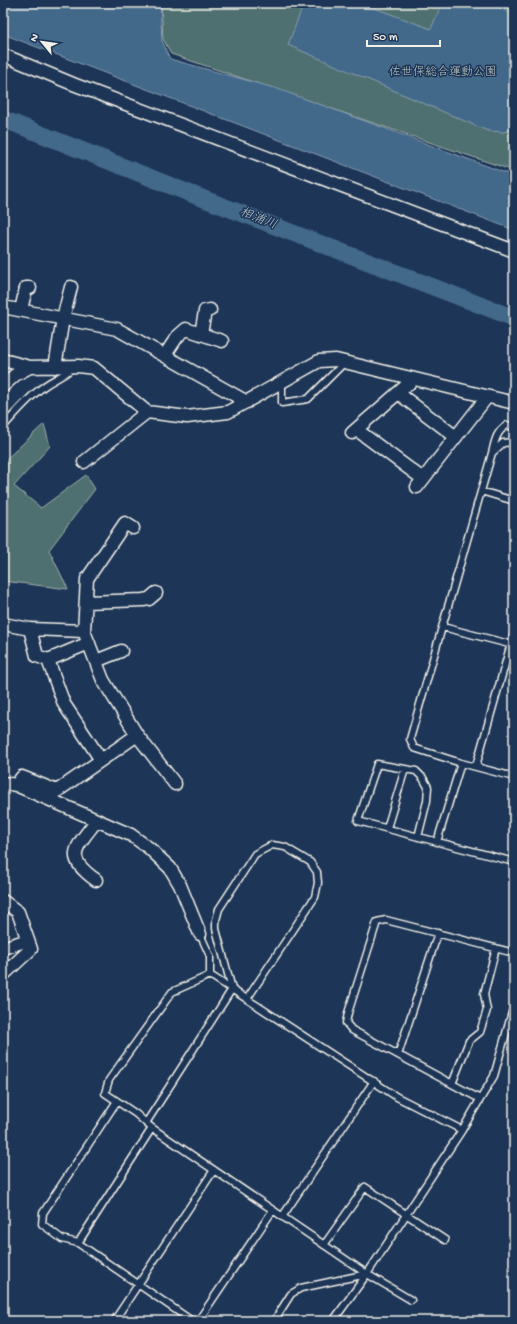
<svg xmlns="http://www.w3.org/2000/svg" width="517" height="1324" font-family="'Gochi Hand','Klee One',sans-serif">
<rect width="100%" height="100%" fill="#1d3557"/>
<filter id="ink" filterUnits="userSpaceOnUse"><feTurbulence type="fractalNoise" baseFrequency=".025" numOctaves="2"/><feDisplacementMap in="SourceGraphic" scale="8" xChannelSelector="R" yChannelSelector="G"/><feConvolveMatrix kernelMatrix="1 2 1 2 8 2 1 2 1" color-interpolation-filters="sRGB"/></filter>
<g filter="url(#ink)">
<path fill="#4f6f6f" stroke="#a2b0ac" d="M 161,3 L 514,3 L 514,171 L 171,54 L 163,39 Z
M 44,424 L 50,446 L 14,486 L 41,508 L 86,475 L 95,489 L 49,550 L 68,589 L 3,581 L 3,462 Z"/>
<path fill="#42688a" stroke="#899fb0" d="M 3,3 L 160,3 L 162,41 L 170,59 L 278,89 L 514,176 L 514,230 L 3,34 Z
M 304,3 L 361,3 L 431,29 L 442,3 L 490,3 L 512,14 L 514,11 L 514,129 L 504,132 L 488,131 L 288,45 Z"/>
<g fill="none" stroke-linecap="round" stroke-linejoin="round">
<path stroke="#42688a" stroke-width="17" d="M 3,119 L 194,195 L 514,318"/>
<defs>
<path id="lane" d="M 282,382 L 282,403 L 308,399 L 345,362
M 3,427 C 15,413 28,398 43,387 C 53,379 65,376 74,366
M 514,442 L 503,443 L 492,453 L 410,739 L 414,748 L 461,763 L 514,777
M 492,453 C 495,441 496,432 507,425 L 514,427
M 481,491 L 514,501
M 443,627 L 513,645
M 476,766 L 514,633
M 387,828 L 405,769
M 418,837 L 427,801 L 428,787 L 423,778 L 416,771 L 377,764 L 358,821 L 514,862
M 437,842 L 461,763
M 200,934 L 210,956 L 210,975 L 397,1097 L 462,1130
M 247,999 L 315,897 L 318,883 L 317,872 L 310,862 L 285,847 L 272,845 L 255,854 L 219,909 L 216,920 L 216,929 L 232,989 L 146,1123 L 152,1128 L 367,1274 L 411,1300
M 398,1055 L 438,933
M 452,1084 L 469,1041 L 480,1032 L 487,1010 L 484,994 L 496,948
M 480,1099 L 352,1030 L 346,1023 L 348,1013 L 377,922 L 386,920 L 514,953
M 146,1123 L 136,1114 L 105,1093 L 109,1080 L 172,992 L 210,975
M 152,1128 L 78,1243 L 192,1321
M 282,1217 L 374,1081
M 78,1243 L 62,1239 L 42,1224 L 43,1213 L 117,1101
M 324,1245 L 365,1187 L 445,1240
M 114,1321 L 214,1170
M 198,1321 L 273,1210
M 277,1321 L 277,1316 L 291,1294 L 301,1288 L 367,1274
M 333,1321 L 367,1274 L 462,1130 L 494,1076 L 514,1005"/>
<path id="street" d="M 3,55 L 73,84 L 514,251
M 3,307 L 117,329 L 247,402
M 21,310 L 26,288 L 30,288
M 201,334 L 205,311 L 210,310
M 165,355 L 177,337 L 186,329 L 222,341
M 3,360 L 30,367
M 55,367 L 63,318 L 71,287
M 3,386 L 15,375 L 30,367 L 78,366 L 94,368 L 147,412 L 187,417 L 228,412 L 319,361 L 336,360 L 514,403
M 398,393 L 456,437
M 357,430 L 423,479
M 352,433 L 414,379
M 84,462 L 147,412
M 417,487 L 487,397
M 133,528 L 125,523 L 87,579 L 84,631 L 103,680 L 137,735
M 86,602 L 143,600 L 149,599 L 156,593
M 3,624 L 30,629 L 37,656 L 48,660
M 30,629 L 84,631
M 89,643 L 48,660 L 64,704 L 101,760
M 96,661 L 121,651
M 3,783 L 16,785 L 131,835 L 149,848 L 170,868 L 180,885 L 200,934
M 16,785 L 22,777 L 57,791 L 137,735 L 175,784
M 96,880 C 62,856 77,847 97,820
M 3,901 L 18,912 L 31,949 L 3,975
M 3,948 L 28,940"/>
</defs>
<use href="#lane" stroke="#f4f1e8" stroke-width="9"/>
<use href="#street" stroke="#f4f1e8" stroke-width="15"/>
<use href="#lane" stroke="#1d3557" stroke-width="6"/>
<use href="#street" stroke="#1d3557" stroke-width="12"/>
</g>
</g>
<g text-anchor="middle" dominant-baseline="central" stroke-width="3" stroke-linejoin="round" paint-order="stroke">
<g font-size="12" fill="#bac4be" stroke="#1d3557">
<text x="443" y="73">佐世保総合運動公園</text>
</g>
<g font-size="13" font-style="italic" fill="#b6c1c7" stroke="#1d3557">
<text transform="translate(258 219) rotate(21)">相浦川</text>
</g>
</g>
<rect width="517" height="1324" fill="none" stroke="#1d3557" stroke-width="16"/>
<rect x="8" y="8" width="501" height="1308" fill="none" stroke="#f4f1e8" stroke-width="1.5" filter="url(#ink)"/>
<g transform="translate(42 42) rotate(299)" stroke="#1d3557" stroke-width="3" paint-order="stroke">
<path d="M0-3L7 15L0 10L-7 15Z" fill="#f4f1e8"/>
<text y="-6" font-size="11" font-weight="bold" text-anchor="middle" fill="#f4f1e8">N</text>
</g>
<path d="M367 40v6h73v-6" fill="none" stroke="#f4f1e8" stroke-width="2"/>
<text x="373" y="40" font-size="12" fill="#f4f1e8" stroke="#1d3557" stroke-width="3" paint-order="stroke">50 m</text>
</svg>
